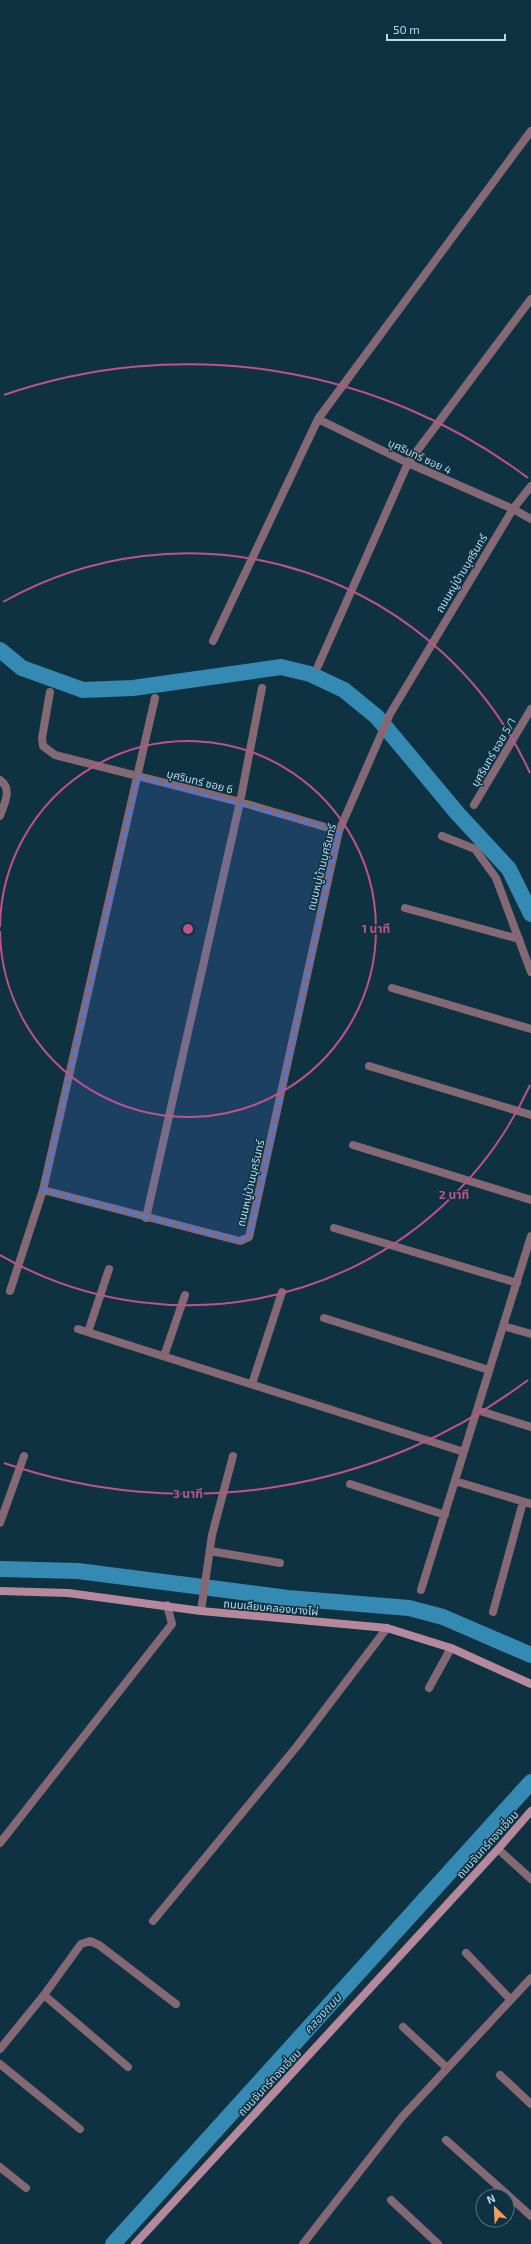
<svg xmlns="http://www.w3.org/2000/svg" width="531" height="2244" font-family="'Exo 2','Noto Sans Thai',sans-serif">
<rect width="100%" height="100%" fill="#0f3243"/>
<g fill="none" stroke-linecap="round" stroke-linejoin="round">
<path stroke="#348ab3" stroke-width="16" d="M 0,650 L 22,668 L 83,690 L 133,688 L 281,667 L 310,674 L 344,690 L 377,717 L 458,814 L 509,869 L 531,914
M 0,1569 L 78,1571 L 288,1598 L 409,1608 L 443,1617 L 531,1655
M 113,2244 L 531,1782"/>
<path stroke="#846974" stroke-width="8" d="M 318,419 L 408,463 L 513,509 L 531,519
M 213,641 L 318,419 L 531,131
M 318,666 L 408,463 L 531,299
M 50,692 L 42,738 L 43,746 L 55,755 L 240,802 L 339,831
M 0,780 C 13,789 4,804 0,816
M 474,805 L 531,709
M 442,836 L 475,849 L 496,878 L 531,972
M 405,908 L 519,939
M 392,988 L 531,1029
M 369,1066 L 531,1115
M 353,1145 L 531,1200
M 43,1190 L 240,1241 L 249,1237 L 339,831 L 390,714 L 513,509 L 531,486
M 146,1218 L 240,802 L 262,688
M 334,1228 L 517,1283
M 10,1291 L 43,1190 L 155,698
M 324,1318 L 489,1370
M 503,1326 L 531,1334
M 78,1329 L 464,1452
M 88,1332 L 109,1269
M 164,1356 L 185,1295
M 252,1384 L 282,1292
M 477,1410 L 531,1427
M 455,1481 L 531,1504
M 350,1484 L 445,1515
M 0,1523 L 24,1456
M 210,1551 L 280,1563
M 421,1590 L 531,1236
M 201,1611 L 212,1535 L 233,1456
M 493,1612 L 523,1502
M 429,1688 L 451,1648
M 0,1843 L 172,1624 L 167,1605
M 498,1849 L 531,1879
M 153,1921 L 298,1745 L 387,1628
M 466,1953 L 510,1999
M 44,1995 L 128,2067
M 403,2027 L 446,2067
M 0,2049 L 44,1995 L 81,1944 L 90,1941 L 99,1945 L 176,2004
M 0,2064 L 80,2129
M 500,2075 L 531,2104
M 446,2140 L 531,2216
M 0,2167 L 26,2188
M 391,2200 L 438,2244
M 303,2244 L 402,2117 L 531,1978"/>
<path stroke="#b5899b" stroke-width="8" d="M 0,1591 L 68,1593 L 201,1611 L 387,1628 L 451,1648 L 531,1684
M 135,2244 L 498,1849 L 531,1811"/>
</g>
<path fill="#4c78de" fill-opacity="0.2" stroke="#4c78de" stroke-width="3" stroke-dasharray="8 5" stroke-linejoin="round" d="M 138,777 L 339,831 L 251,1233 L 240,1241 L 43,1190 Z"/>
<g fill="none" stroke="#bf5286" stroke-width="2">
<path d="M0 927A188 188 0 1 1 0 931"/>
<path d="M530 1085A376 376 0 0 1 0 1255M3 602A376 376 0 0 1 530 773"/>
<path d="M528 1380A565 565 0 0 1 4 1463M4 395A565 565 0 0 1 528 478"/>
</g>
<g text-anchor="middle" dominant-baseline="central" stroke-width="3" stroke-linejoin="round" paint-order="stroke">
<g font-size="11" fill="#b9d9eb" stroke="#0f3243">
<text transform="translate(420 456) rotate(25)">บุศรินทร์ ซอย 4</text>
<text transform="translate(461 573) rotate(-59)">ถนนหมู่บ้านบุศรินทร์</text>
<text transform="translate(493 752) rotate(-60)">บุศรินทร์ ซอย 5/1</text>
<text transform="translate(200 781) rotate(14)">บุศรินทร์ ซอย 6</text>
<text transform="translate(321 867) rotate(-76)">ถนนหมู่บ้านบุศรินทร์</text>
<text transform="translate(250 1183) rotate(-77)">ถนนหมู่บ้านบุศรินทร์</text>
<text transform="translate(271 1607) rotate(5)">ถนนเลียบคลองบางไผ่</text>
<text transform="translate(487 1844) rotate(-48)">ถนนจันทร์ทองเอี่ยม</text>
<text transform="translate(269 2082) rotate(-47)">ถนนจันทร์ทองเอี่ยม</text>
</g>
<g font-size="12" font-style="italic" fill="#93d1f3" stroke="#0f3243">
<text transform="translate(322 2013) rotate(-48)">คลองถนน</text>
</g>
</g>
<circle cx="188" cy="929" r="6" fill="#bf5286" stroke="#0f3243" stroke-width="2"/>
<g font-size="12" text-anchor="middle" font-weight="bold" fill="#bf5286" stroke="#0f3243" stroke-width="3" stroke-linejoin="round" paint-order="stroke">
<text x="376" y="933">1 นาที</text>
<text x="454" y="1199">2 นาที</text>
<text x="188" y="1498">3 นาที</text>
</g>
<g transform="translate(495 2208) rotate(336)"><circle r="19" fill="#0f3243" stroke="#537586"/>
<path d="M0-3L7 15L0 10L-7 15Z" fill="#fe9b59"/>
<text y="-6" font-size="11" font-weight="bold" text-anchor="middle" fill="#b9d9eb">N</text>
</g>
<path d="M387 34v6h118v-6" fill="none" stroke="#b9d9eb" stroke-width="2"/>
<text x="393" y="34" font-size="12" fill="#b9d9eb" stroke="#0f3243" stroke-width="3" paint-order="stroke">50 m</text>
</svg>
